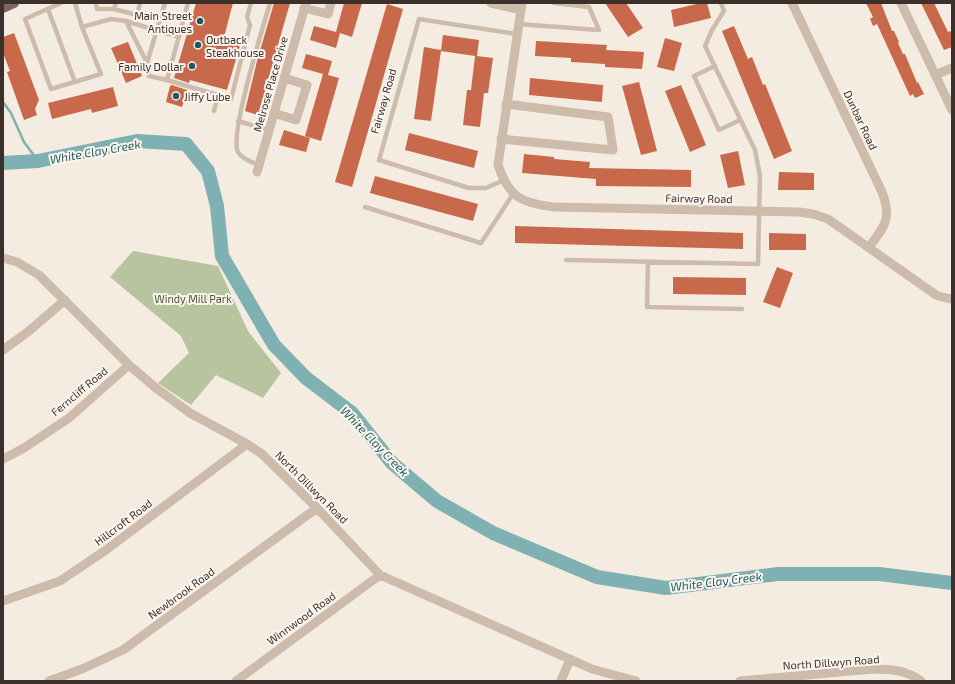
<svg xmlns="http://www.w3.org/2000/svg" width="955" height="684" font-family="'Exo 2',sans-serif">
<rect width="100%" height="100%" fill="#f4ebe1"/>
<path fill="#b8c4a0" d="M 133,251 L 218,266 L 248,331 L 281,373 L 263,398 L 216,375 L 191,405 L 158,383 L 189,353 L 181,336 L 110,277 Z"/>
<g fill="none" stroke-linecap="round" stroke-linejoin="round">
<path stroke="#7fb0b2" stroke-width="2.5" d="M 3,102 L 11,113 L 24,142 L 38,161"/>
<path stroke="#7fb0b2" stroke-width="14" d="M 3,163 L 38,161 L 137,141 L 186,144 L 208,171 L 217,206 L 222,256 L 274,345 L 306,378 L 352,413 L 392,463 L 437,501 L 493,533 L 597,577 L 666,588 L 778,574 L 879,574 L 952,583"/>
</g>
<path fill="#c8694b" d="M 196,3 L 233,3 L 224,37 L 241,42 L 227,90 L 190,80 L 189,83 L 174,78 Z
M 274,3 L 290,3 L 258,115 L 245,111 L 257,61 Z
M 344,3 L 362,3 L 352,37 L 340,33 L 336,48 L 310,40 L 314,26 L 336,32 Z
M 605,3 L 626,3 L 643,28 L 628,37 Z
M 701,3 L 707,3 L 711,18 L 674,27 L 671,10 Z
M 866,3 L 881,3 L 892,31 L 894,31 L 899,42 L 898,43 L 903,54 L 905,54 L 917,83 L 918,82 L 924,94 L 915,98 L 913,94 L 910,96 L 877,24 L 873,26 L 870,19 L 873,17 Z
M 921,3 L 934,3 L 948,32 L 950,31 L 952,34 L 952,47 L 944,50 Z
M 387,4 L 403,9 L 352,187 L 335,182 Z
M 734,26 L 748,59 L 752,57 L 763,85 L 765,84 L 792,151 L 774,159 L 722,31 Z
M 14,33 L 39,100 L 35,109 L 37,115 L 24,120 L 7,72 L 10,71 L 3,53 L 3,37 Z
M 443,35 L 479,40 L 477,56 L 493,58 L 488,93 L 484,93 L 480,127 L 463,125 L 467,90 L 471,90 L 475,56 L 441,51 L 431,121 L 414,119 L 424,47 L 441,50 Z
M 665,38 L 682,43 L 674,71 L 657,67 Z
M 536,41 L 607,45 L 606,50 L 644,52 L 642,69 L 605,67 L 605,64 L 571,62 L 571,58 L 535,56 Z
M 128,42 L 142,76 L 126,83 L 111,48 Z
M 306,54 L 332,61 L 328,75 L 339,78 L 321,141 L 305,136 L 323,74 L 302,68 Z
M 530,78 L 603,85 L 602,102 L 529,95 Z
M 639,82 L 657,151 L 641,155 L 622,86 Z
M 172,85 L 187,90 L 182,107 L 166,102 L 170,86 Z
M 681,85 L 706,145 L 690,152 L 665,91 Z
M 113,87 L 118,106 L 92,113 L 91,109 L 52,119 L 48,103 Z
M 284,130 L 310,138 L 306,152 L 279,145 Z
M 409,133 L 478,151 L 474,168 L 405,150 Z
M 738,151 L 745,185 L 728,188 L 720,155 Z
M 524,154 L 554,157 L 554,159 L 590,162 L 589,168 L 691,170 L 691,187 L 596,186 L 596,179 L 522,173 Z
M 779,172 L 814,173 L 814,190 L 778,190 Z
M 375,176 L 478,204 L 473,221 L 370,193 Z
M 515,226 L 743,233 L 743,249 L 515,243 Z
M 769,233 L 806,234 L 806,250 L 769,250 Z
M 777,267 L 793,273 L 780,308 L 763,302 Z
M 673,277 L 746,278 L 746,295 L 673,294 Z"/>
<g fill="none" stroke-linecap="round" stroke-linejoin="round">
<path stroke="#cdbbac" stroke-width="4.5" d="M 61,3 L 25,19 L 51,89 L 101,74 L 82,27 L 75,3
M 96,3 L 97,9 L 114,9 L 137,15
M 48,9 L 75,82
M 114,9 L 116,3
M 126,21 L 179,37
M 135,24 L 140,3
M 518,24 L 599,30 L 589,7 L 554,3
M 82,27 L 111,19 L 126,21 L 147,63 L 149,76 L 167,80 L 188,3
M 147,63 L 165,3
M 715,66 L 694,76 L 719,130 L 740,120
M 167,80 L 231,99 L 250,25 L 247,17 L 251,3
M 214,111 L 218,96
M 238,121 L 269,130
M 259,165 C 252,162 242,159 238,152 C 229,136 263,27 270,3
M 504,180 L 486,188 L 469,188 L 379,160 L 419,19 L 517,34
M 365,207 L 481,243 L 513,194
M 566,260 L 758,264 L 760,176 L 755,150 L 705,46 L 712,30 L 724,11 L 721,3
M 648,262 L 647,307 L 742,309"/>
<path stroke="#cdbbac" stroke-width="9" d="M 491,3 L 521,10
M 522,3 L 498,165 C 509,198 522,203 554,207 L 799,212 L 813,214 L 828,219 L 936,295 L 946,298 L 952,299
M 792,3 L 882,192 C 892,219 885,226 869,247
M 901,3 L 952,110
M 304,8 L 328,14 L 331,3
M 935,75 L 952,68
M 274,113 L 296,120 L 307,85 L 284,78
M 501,139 L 613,150 L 608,117 L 506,104
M 257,172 L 306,3
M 3,258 L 17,262 L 39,275 L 129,365 L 156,388 L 190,413 L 247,444 L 262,454 L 317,508 L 380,575 L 592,669 L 636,681
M 3,350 L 29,331 L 65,300
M 3,459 L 24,448 L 69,418 L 129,365
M 3,601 L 60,581 L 106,550 L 247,444
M 49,681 L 82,669 L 123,650 L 317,508
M 236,681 L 380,575
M 561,681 L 570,659
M 740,681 L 873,669 C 891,669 906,670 921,681"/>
<path stroke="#7d675c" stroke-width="10" d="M 3,8 L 14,3"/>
</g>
<g fill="#1f5a5e" stroke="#fbf5ee" stroke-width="1.5">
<circle cx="200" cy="21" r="4"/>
<circle cx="198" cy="45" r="4"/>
<circle cx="192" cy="66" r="4"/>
<circle cx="176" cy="96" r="4"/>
</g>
<g text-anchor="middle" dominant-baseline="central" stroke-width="4" stroke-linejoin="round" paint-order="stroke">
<g font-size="11" fill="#3b302b" stroke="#fbf5ee" text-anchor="end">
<text x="192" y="15">Main Street<tspan x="192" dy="13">Antiques</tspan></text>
<text x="206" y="39" text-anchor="start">Outback<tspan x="206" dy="13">Steakhouse</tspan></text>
<text x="184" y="66">Family Dollar</text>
<text x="184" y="96" text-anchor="start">Jiffy Lube</text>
</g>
<g font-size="11" fill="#3b302b" stroke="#fbf5ee">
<text transform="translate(270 84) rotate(-74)">Melrose Place Drive</text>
<text transform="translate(383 101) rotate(-74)">Fairway Road</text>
<text transform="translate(861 120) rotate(65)">Dunbar Road</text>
<text transform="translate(699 198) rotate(1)">Fairway Road</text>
<text transform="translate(79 391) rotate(-40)">Ferncliff Road</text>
<text transform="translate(312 487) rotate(45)">North Dillwyn Road</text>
<text transform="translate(123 522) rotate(-37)">Hillcroft Road</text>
<text transform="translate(181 593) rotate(-36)">Newbrook Road</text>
<text transform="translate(301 618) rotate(-36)">Winnwood Road</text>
<text transform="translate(831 662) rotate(-4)">North Dillwyn Road</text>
</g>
<g font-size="11" fill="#4a5a2e" stroke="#fbf5ee">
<text x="193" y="298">Windy Mill Park</text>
</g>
<g font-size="12" font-style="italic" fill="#1f5a5e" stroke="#fbf5ee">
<text transform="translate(95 151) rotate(-10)">White Clay Creek</text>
<text transform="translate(375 441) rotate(46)">White Clay Creek</text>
<text transform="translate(716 581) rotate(-7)">White Clay Creek</text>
</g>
</g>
<rect width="955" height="684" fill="none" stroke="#3b302b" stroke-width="8"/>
</svg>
